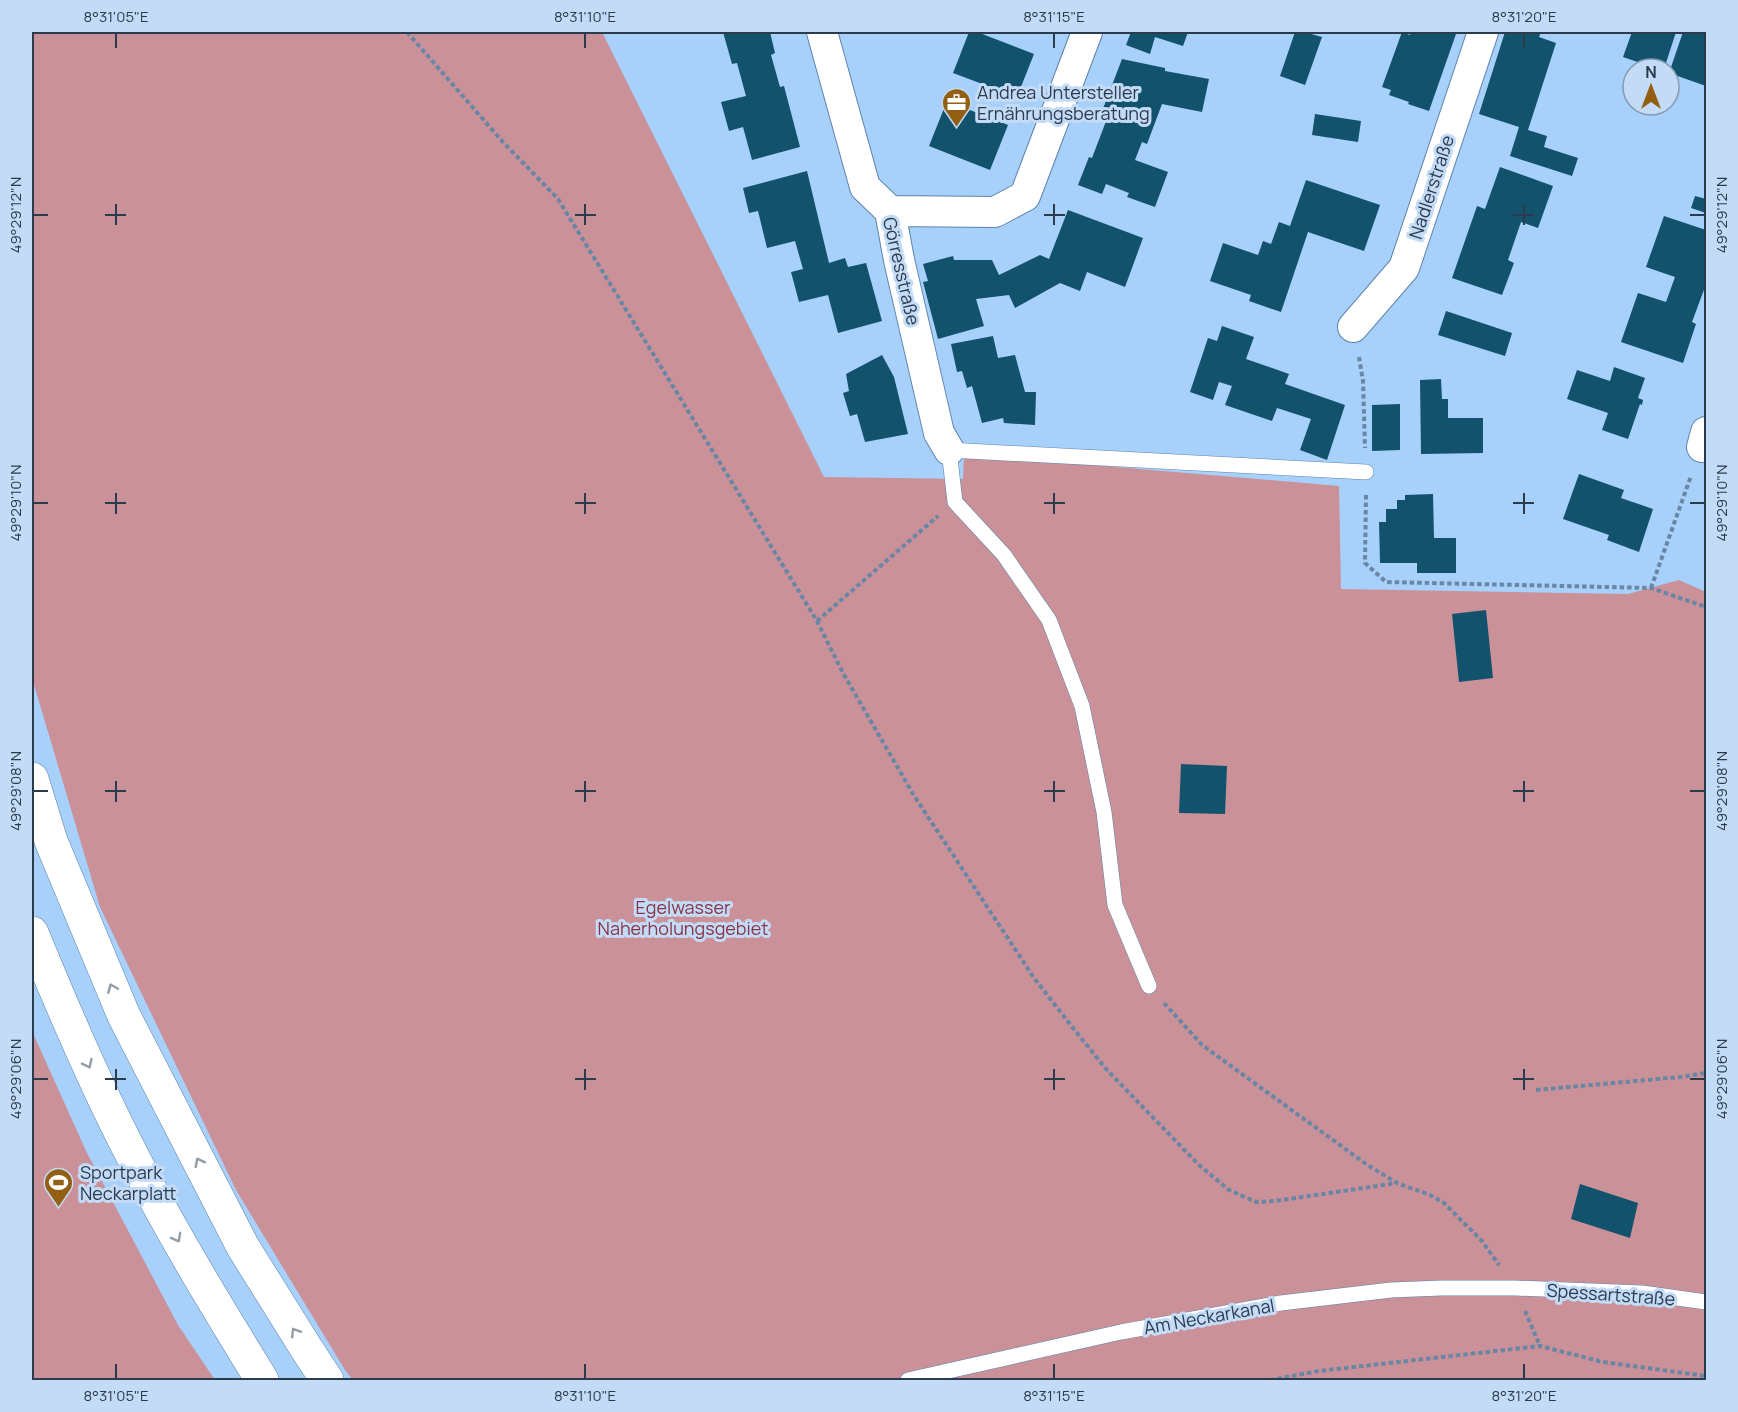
<svg xmlns="http://www.w3.org/2000/svg" width="1738" height="1412" font-family="Manrope,sans-serif">
<rect width="100%" height="100%" fill="#a7d0fb"/>
<path fill="#ca9199" d="M 32,32 L 602,32 L 824,477 L 963,479 L 964,454 L 1339,486 L 1341,589 L 1628,594 L 1679,580 L 1706,592 L 1706,1380 L 353,1380 L 345,1370 L 236,1190 L 100,907 L 32,678 Z
M 32,1031 L 86,1151 L 178,1325 L 215,1380 L 32,1380 Z"/>
<path fill="#12526c" d="M 723,32 L 770,32 L 775,53 L 771,55 L 780,87 L 784,86 L 800,147 L 752,160 L 743,127 L 729,131 L 721,102 L 746,96 L 737,63 L 732,64 Z
M 969,32 L 977,32 L 1034,54 L 1017,97 L 953,73 Z
M 1131,32 L 1188,32 L 1183,46 L 1155,37 L 1150,54 L 1126,45 Z
M 1295,32 L 1304,32 L 1322,37 L 1305,85 L 1280,76 Z
M 1402,32 L 1410,35 L 1411,32 L 1449,32 L 1456,34 L 1429,111 L 1408,104 L 1409,102 L 1389,95 L 1391,90 L 1382,87 Z
M 1505,32 L 1541,32 L 1539,37 L 1556,43 L 1528,130 L 1547,136 L 1544,147 L 1578,158 L 1572,176 L 1510,156 L 1519,127 L 1479,114 Z
M 1632,32 L 1676,32 L 1664,69 L 1658,69 L 1623,57 Z
M 1683,32 L 1706,32 L 1706,86 L 1669,73 Z
M 1122,59 L 1165,68 L 1165,71 L 1209,79 L 1202,112 L 1162,104 L 1147,144 L 1142,142 L 1135,160 L 1168,172 L 1155,207 L 1127,197 L 1129,193 L 1106,184 L 1102,194 L 1078,185 L 1089,157 L 1092,158 L 1108,116 L 1101,114 Z
M 947,101 L 1008,125 L 990,170 L 929,146 Z
M 1315,114 L 1361,121 L 1358,142 L 1312,135 Z
M 1500,167 L 1553,186 L 1538,228 L 1521,222 L 1508,260 L 1514,263 L 1502,295 L 1452,278 L 1477,206 L 1485,209 Z
M 807,171 L 829,263 L 845,258 L 848,267 L 866,263 L 882,321 L 838,333 L 828,295 L 799,302 L 791,272 L 803,269 L 795,241 L 767,248 L 758,211 L 749,213 L 743,188 Z
M 1306,180 L 1380,205 L 1364,251 L 1308,232 L 1281,312 L 1249,301 L 1251,295 L 1210,281 L 1223,243 L 1258,255 L 1263,241 L 1271,244 L 1279,222 L 1290,226 Z
M 1695,196 L 1706,199 L 1706,213 L 1691,208 Z
M 1068,210 L 1143,238 L 1125,287 L 1087,272 L 1080,291 L 1060,283 L 1015,308 L 1009,295 L 976,299 L 984,326 L 938,339 L 923,282 L 928,281 L 923,264 L 953,256 L 954,260 L 992,260 L 999,275 L 1040,255 L 1049,259 Z
M 1664,216 L 1706,230 L 1706,288 L 1705,287 L 1692,322 L 1696,324 L 1683,363 L 1621,342 L 1638,293 L 1666,302 L 1675,277 L 1646,267 Z
M 1446,311 L 1512,333 L 1505,356 L 1438,335 Z
M 1222,326 L 1254,337 L 1246,359 L 1289,374 L 1285,384 L 1345,405 L 1327,460 L 1300,450 L 1311,419 L 1277,408 L 1272,421 L 1225,405 L 1232,386 L 1219,382 L 1213,400 L 1190,392 L 1208,338 L 1217,341 Z
M 993,336 L 998,358 L 1015,355 L 1025,392 L 1036,392 L 1035,425 L 1004,423 L 1003,418 L 982,423 L 972,386 L 967,388 L 962,371 L 957,372 L 951,344 Z
M 882,355 L 894,377 L 908,434 L 865,442 L 857,414 L 850,416 L 843,393 L 849,391 L 846,374 Z
M 1614,367 L 1645,378 L 1638,398 L 1643,400 L 1642,405 L 1640,404 L 1628,439 L 1602,430 L 1608,413 L 1567,399 L 1577,370 L 1610,381 Z
M 1441,379 L 1442,399 L 1448,399 L 1448,418 L 1483,418 L 1483,453 L 1421,454 L 1420,380 Z
M 1400,404 L 1400,450 L 1372,451 L 1372,405 Z
M 1579,474 L 1624,490 L 1621,498 L 1653,509 L 1639,552 L 1607,540 L 1609,535 L 1563,519 Z
M 1433,494 L 1434,538 L 1456,538 L 1456,573 L 1417,573 L 1417,563 L 1380,563 L 1379,522 L 1386,522 L 1386,509 L 1397,509 L 1397,500 L 1405,500 L 1405,495 Z
M 1486,610 L 1493,678 L 1459,682 L 1452,614 Z
M 1181,764 L 1227,766 L 1225,814 L 1179,813 Z
M 1580,1184 L 1638,1203 L 1630,1238 L 1571,1219 Z"/>
<g fill="none" stroke-linecap="round" stroke-linejoin="round">
<defs>
<path id="service" d="M 1149,986 L 1115,905 L 1104,812 L 1082,706 L 1049,620 L 1004,555 L 955,502 L 949,450 L 1366,472
M 908,1380 L 1121,1332 L 1281,1303 L 1391,1290 L 1441,1288 L 1515,1288 L 1642,1293 L 1706,1302"/>
<path id="minor" d="M 822,32 L 865,187 L 890,211 L 899,260 L 939,433 L 949,450
M 890,211 L 995,212 L 1025,196 L 1087,32
M 1353,327 L 1404,268 L 1483,32
M 1702,447 L 1706,432"/>
<path id="trunk" d="M 32,779 L 51,841 L 124,1016 L 243,1247 L 306,1348 L 327,1380
M 32,933 C 63,1009 95,1084 133,1157 C 172,1233 217,1307 262,1380"/>
</defs>
<use href="#service" stroke="#5d83ab" stroke-width="16"/>
<use href="#minor" stroke="#5d83ab" stroke-width="32"/>
<use href="#trunk" stroke="#5d83ab" stroke-width="34"/>
<path stroke="#6986a4" stroke-width="4" stroke-dasharray="4.5 3" stroke-linecap="butt" d="M 407,32 L 502,141 L 558,199 L 817,621 L 843,673 L 913,794 L 1034,978 L 1073,1028 L 1107,1070 L 1199,1165 L 1229,1190 L 1256,1202 L 1275,1201 L 1397,1183
M 1359,357 L 1363,381 L 1365,448
M 1366,495 L 1365,563 L 1386,582 L 1651,588 L 1706,607
M 1651,588 L 1691,476
M 817,621 L 938,516
M 1164,1003 L 1202,1045 L 1366,1164 L 1397,1183 L 1430,1195 L 1444,1203 L 1482,1241 L 1499,1265
M 1536,1090 L 1680,1077 L 1706,1073
M 1525,1311 L 1540,1346
M 1270,1380 L 1319,1371 L 1540,1346 L 1603,1362 L 1706,1376"/>
<use href="#service" stroke="#fff" stroke-width="15"/>
<use href="#minor" stroke="#fff" stroke-width="30"/>
<use href="#trunk" stroke="#fff" stroke-width="33"/>
</g>
<defs><path id="oneway-chevron" d="M-2-3.5L2.5 0L-2 3.5" fill="none" stroke-width="1.6" stroke-linecap="round" stroke-linejoin="round" transform="scale(1.5)"/></defs>
<g stroke="#949da6">
<use href="#oneway-chevron" transform="translate(112 988) rotate(-113)"/>
<use href="#oneway-chevron" transform="translate(88 1064) rotate(64)"/>
<use href="#oneway-chevron" transform="translate(199 1162) rotate(-117)"/>
<use href="#oneway-chevron" transform="translate(177 1238) rotate(61)"/>
<use href="#oneway-chevron" transform="translate(295 1332) rotate(-122)"/>
</g>
<path fill="none" stroke="#2a3b4c" stroke-width="2" d="M 116,33 L 116,48M 585,33 L 585,48M 1054,33 L 1054,48M 1524,33 L 1524,48M 116,204 L 116,225M 585,204 L 585,225M 1054,204 L 1054,225M 1524,204 L 1524,225M 33,215 L 48,215M 105,215 L 126,215M 575,215 L 596,215M 1044,215 L 1065,215M 1513,215 L 1534,215M 1690,215 L 1705,215M 116,493 L 116,514M 585,493 L 585,514M 1054,493 L 1054,514M 1524,493 L 1524,514M 33,503 L 48,503M 105,503 L 126,503M 575,503 L 596,503M 1044,503 L 1065,503M 1513,503 L 1534,503M 1690,503 L 1705,503M 116,781 L 116,802M 585,781 L 585,802M 1054,781 L 1054,802M 1524,781 L 1524,802M 33,791 L 48,791M 105,791 L 126,791M 575,791 L 596,791M 1044,791 L 1065,791M 1513,791 L 1534,791M 1690,791 L 1705,791M 116,1069 L 116,1090M 585,1069 L 585,1090M 1054,1069 L 1054,1090M 1524,1069 L 1524,1090M 33,1079 L 48,1079M 105,1079 L 126,1079M 575,1079 L 596,1079M 1044,1079 L 1065,1079M 1513,1079 L 1534,1079M 1690,1079 L 1705,1079M 116,1364 L 116,1379M 585,1364 L 585,1379M 1054,1364 L 1054,1379M 1524,1364 L 1524,1379"/>
<defs>
<symbol id="office-pin" viewBox="-11 -11 22 30"><path d="M0 17L-7.5 6A9.5 9.5 0 1 1 7.5 6Z" fill="#935f13" stroke="#c3dbf6"/><path d="M-6-3h4V-5.5h4V-3h4V5H-6ZM-1-4.5V-3h2v-1.5ZM-6 0V1H6V0Z" fill="#fff"/></symbol>
<symbol id="stadium-pin" viewBox="-11 -11 22 30"><path d="M0 17L-7.5 6A9.5 9.5 0 1 1 7.5 6Z" fill="#935f13" stroke="#c3dbf6"/><path d="M0-5a6.5 5 0 1 0 0 10a6.5 5 0 1 0 0-10ZM-3.5-1.8h7v3.6h-7Z" fill="#fff"/></symbol>
</defs>
<g fill-rule="evenodd">
<use href="#office-pin" x="940" y="86" width="33" height="45"/>
<use href="#stadium-pin" x="42" y="1166" width="33" height="45"/>
</g>
<g text-anchor="middle" dominant-baseline="central" stroke-width="6" stroke-linejoin="round" paint-order="stroke">
<g font-size="18" fill="#2a3b4c" stroke="#c3dbf6" text-anchor="start">
<text x="977" y="92">Andrea Untersteller<tspan x="977" dy="21">Ernährungsberatung</tspan></text>
<text x="80" y="1172">Sportpark<tspan x="80" dy="21">Neckarplatt</tspan></text>
</g>
<g font-size="18" fill="#2a3b4c" stroke="#c3dbf6">
<text transform="translate(1431 187) rotate(-72)">Nadlerstraße</text>
<text transform="translate(902 271) rotate(77)">Görresstraße</text>
<text transform="translate(1611 1294) rotate(4)">Spessartstraße</text>
<text transform="translate(1209 1316) rotate(-10)">Am Neckarkanal</text>
</g>
<g font-size="18" fill="#893346" stroke="#c3dbf6">
<text x="683" y="907">Egelwasser<tspan x="683" dy="21">Naherholungsgebiet</tspan></text>
</g>
</g>
<rect width="1738" height="1412" fill="none" stroke="#c3dbf6" stroke-width="66"/>
<g transform="translate(1651 87)"><circle r="28" fill="#c3dbf6" stroke="#869bb2" stroke-width="1.5"/>
<path d="M0-4.5L10 22L0 15L-10 22Z" fill="#935f13"/>
<text y="-9" font-size="16" font-weight="bold" text-anchor="middle" fill="#2a3b4c">N</text>
</g>
<rect x="33" y="33" width="1672" height="1346" fill="none" stroke="#2a3b4c" stroke-width="2"/>
<g font-size="15" text-anchor="middle" fill="#2a3b4c">
<text x="116" y="22">8°31'05"E</text>
<text x="585" y="22">8°31'10"E</text>
<text x="1054" y="22">8°31'15"E</text>
<text x="1524" y="22">8°31'20"E</text>
<text transform="translate(16 215) rotate(-90)" y="5">49°29'12"N</text>
<text transform="translate(1722 215) rotate(-90)" y="5">49°29'12"N</text>
<text transform="translate(16 503) rotate(-90)" y="5">49°29'10"N</text>
<text transform="translate(1722 503) rotate(-90)" y="5">49°29'10"N</text>
<text transform="translate(16 791) rotate(-90)" y="5">49°29'08"N</text>
<text transform="translate(1722 791) rotate(-90)" y="5">49°29'08"N</text>
<text transform="translate(16 1079) rotate(-90)" y="5">49°29'06"N</text>
<text transform="translate(1722 1079) rotate(-90)" y="5">49°29'06"N</text>
<text x="116" y="1401">8°31'05"E</text>
<text x="585" y="1401">8°31'10"E</text>
<text x="1054" y="1401">8°31'15"E</text>
<text x="1524" y="1401">8°31'20"E</text>
</g>
</svg>
